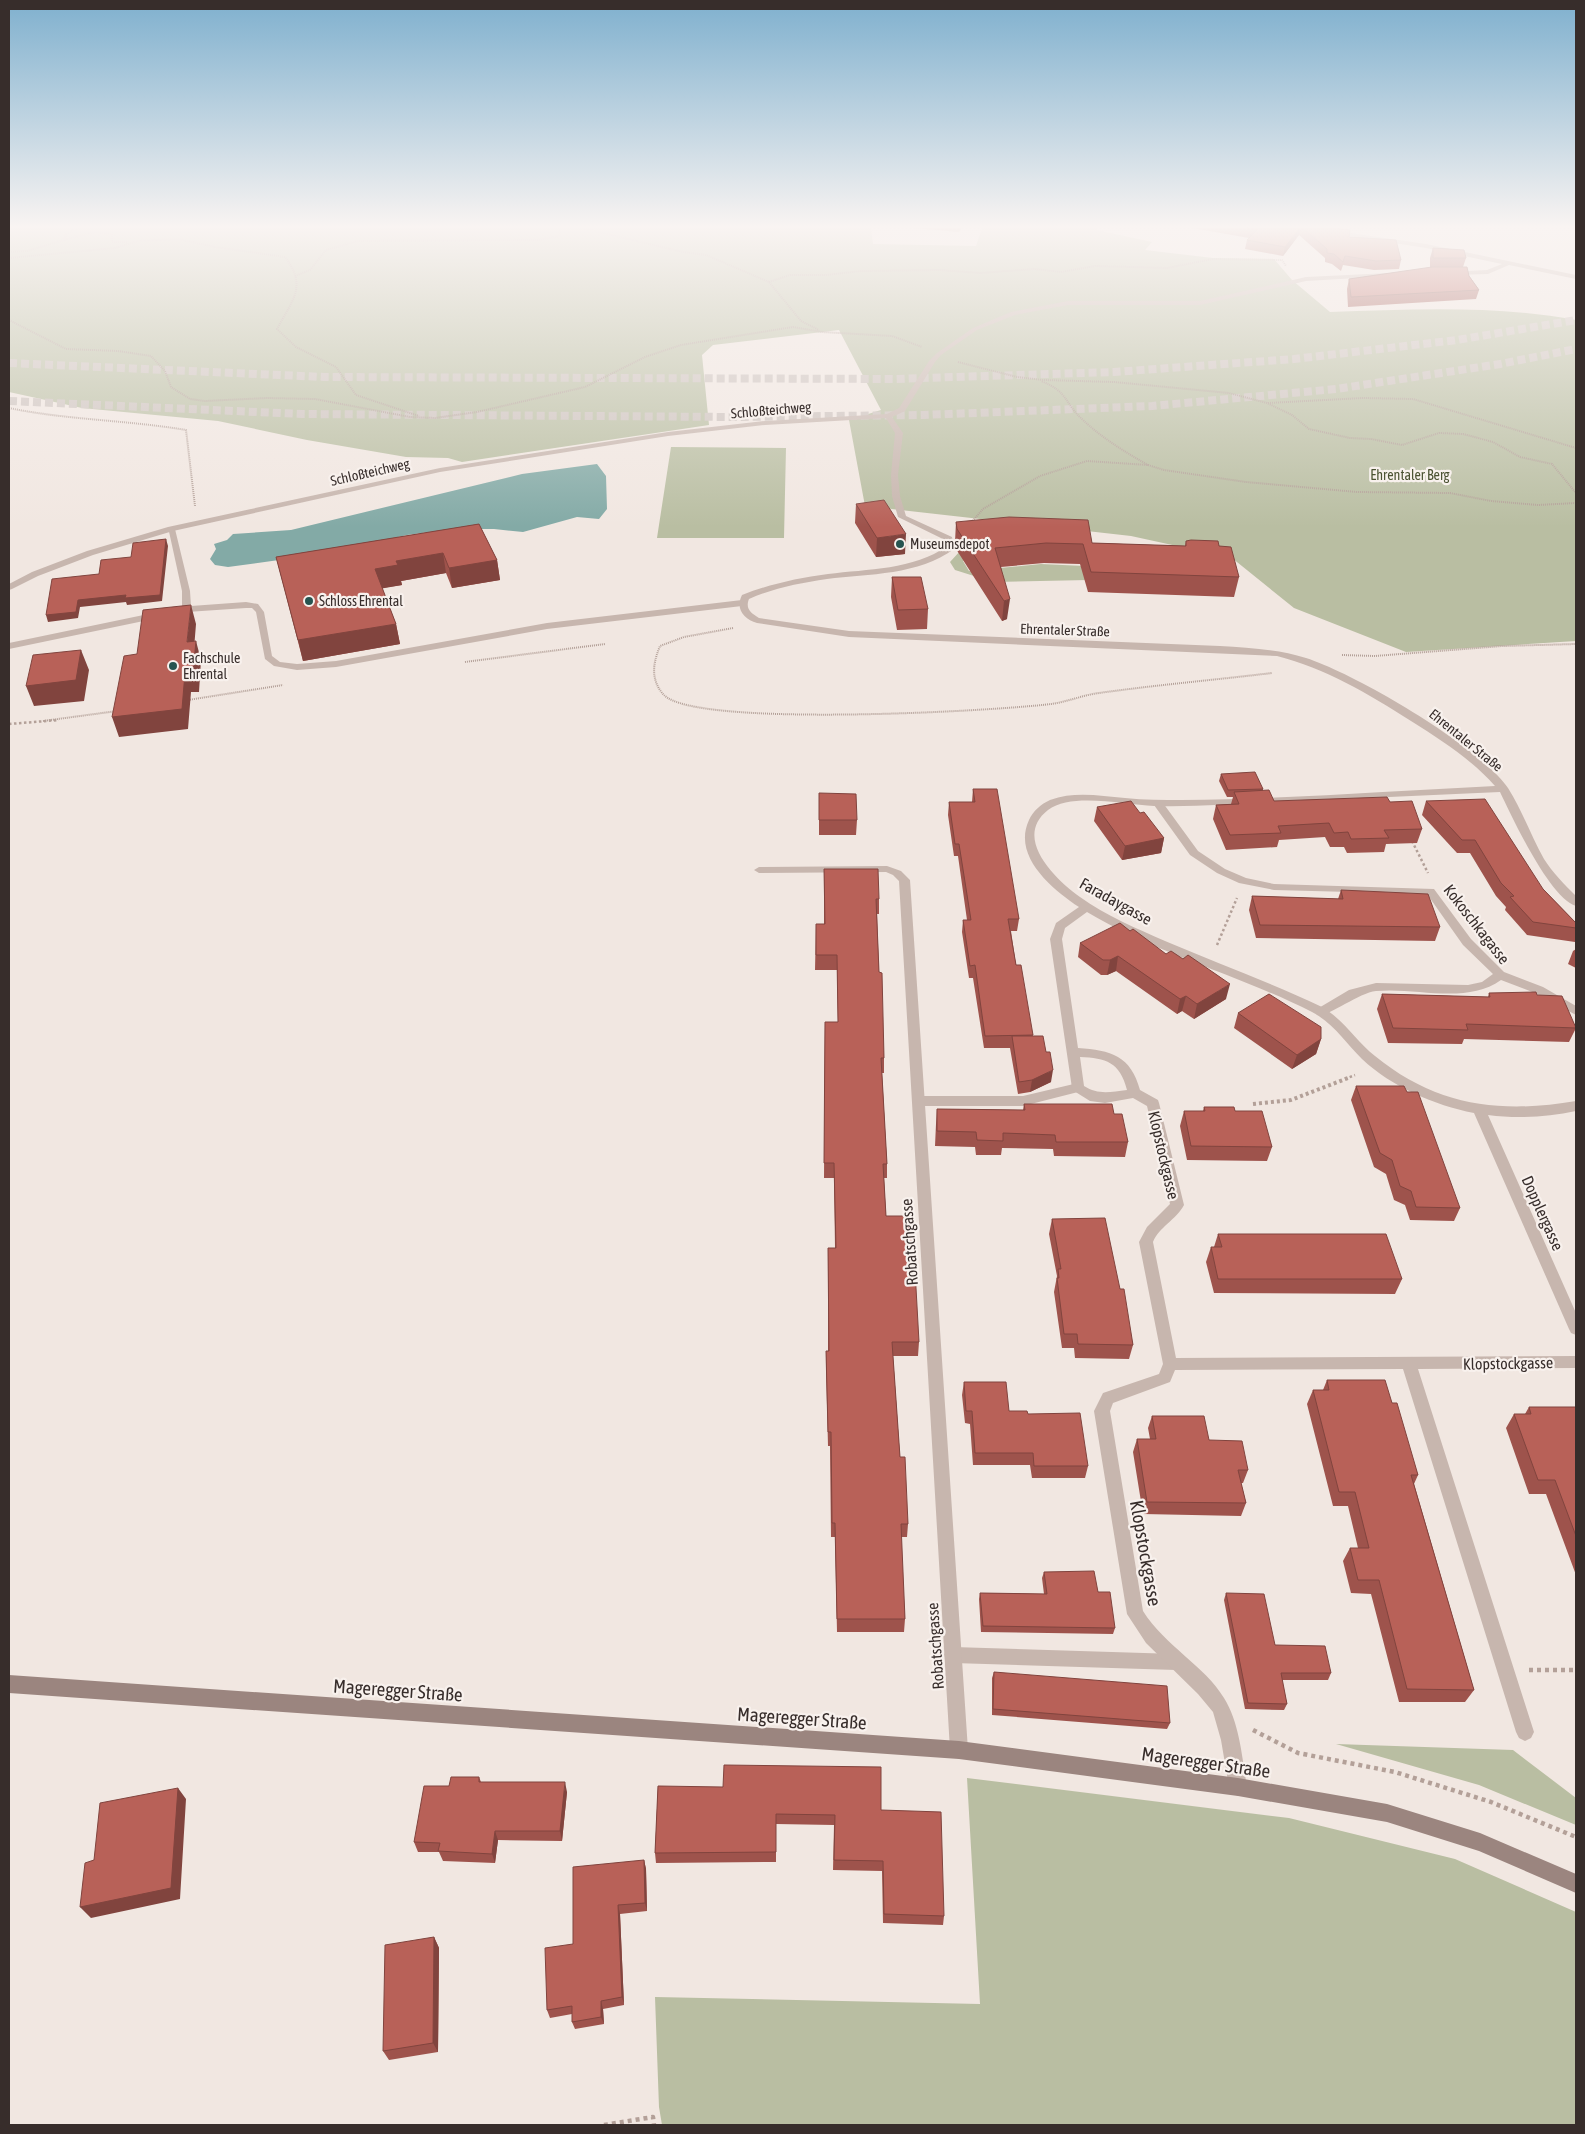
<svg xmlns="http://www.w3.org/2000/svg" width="1585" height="2134" font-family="'Asap Condensed',sans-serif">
<rect width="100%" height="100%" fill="#f1e7e1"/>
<path fill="#b9bea2" d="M 9,228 L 871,228 L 873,244 L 976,246 L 982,228 L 1097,228 L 1097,230 L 1152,242 L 1145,250 L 1213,258 L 1274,259 L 1292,280 L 1330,312 C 1412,309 1495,305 1576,320 L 1576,641 L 1406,652 L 1294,608 L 1232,558 L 1131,536 L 865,506 L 849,420 L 881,410 L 839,330 L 713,345 L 702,355 L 709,425 L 462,462 L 448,458 L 406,457 L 307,440 L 218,421 L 82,408 L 9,392 Z
M 671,447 L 786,448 L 784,538 L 657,538 Z
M 961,550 L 967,559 L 963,561 L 969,571 L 1041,564 L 1084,566 L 1088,580 L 993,582 L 955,570 L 950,562 Z
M 1336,1744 L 1513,1750 L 1576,1798 L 1576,1825 L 1479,1785 Z
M 967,1778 L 1289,1818 L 1455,1859 L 1576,1912 L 1576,2125 L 662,2125 L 659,2107 L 655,1997 L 980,2004 Z"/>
<path fill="#83aaa6" d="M 597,464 L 606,476 L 607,509 L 599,519 L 577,517 L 523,532 L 494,529 L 452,529 L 407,535 L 322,554 L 228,567 L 215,565 L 210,559 L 216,549 L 214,544 L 227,540 L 233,534 L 291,530 L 522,474 Z"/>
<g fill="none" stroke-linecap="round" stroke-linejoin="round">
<path stroke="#ccc2bd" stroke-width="8" stroke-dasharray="8 4" stroke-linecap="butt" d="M 9,363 L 324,377 L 893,379 L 1114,372 L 1294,359 L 1457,340 L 1576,320
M 9,401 L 302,414 L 734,417 L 923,415 L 1152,406 L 1336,389 L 1500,364 L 1576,349"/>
<path stroke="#b3a098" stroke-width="2" stroke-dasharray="1 1" stroke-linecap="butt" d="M 582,228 L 683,252 L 706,255 L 769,282 L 801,321 L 819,330
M 67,239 L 95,232 L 112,234 L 112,242 L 127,242
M 9,252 L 27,251 L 67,239 L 64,238 L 67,236 L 65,235 L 78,228
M 9,258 L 115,248 L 138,241 L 178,239 L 215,247 L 285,257 C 308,287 292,300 277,329 L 296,347 L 336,367 L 356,395 L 419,416
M 295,276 L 310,270 L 326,250 L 358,241 L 538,240 L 560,236 L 558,228
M 769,282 L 790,275 L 826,275 L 861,271 L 940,270 L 980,273 L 1035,269 L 1061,272 L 1095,266 L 1167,268 L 1213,259 L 1282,260 L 1286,266
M 9,320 L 66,349 L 118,351 L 151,356 L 165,371 L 171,387 L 190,399 L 205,401 L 267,398 L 315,399 L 410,417 L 435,418 L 477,412 L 585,387 L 645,357 L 681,345 L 793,327 L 822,332 L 892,336 L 922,347
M 958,362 L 1017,377 L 1043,380 L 1114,382 L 1229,393 L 1267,403 L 1292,415 L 1309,429 L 1350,438 L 1371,439 L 1402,445 L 1439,433 L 1463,434 L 1493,442 L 1520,457 L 1552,464 L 1576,493
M 1268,403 L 1363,398 L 1413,399 L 1576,448
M 9,408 C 67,420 127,420 186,430 L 195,506
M 1148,465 L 1164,470 L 1246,482 L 1357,492 L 1450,493 L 1491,501 L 1538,505 L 1576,503
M 970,524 L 983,509 L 1040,476 L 1087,461 L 1148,465 C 1125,452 1102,438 1083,420 C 1064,403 1069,392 1041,381
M 733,628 L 684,637 L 660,646 C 653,663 650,680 664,695 C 696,728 995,711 1051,704 C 1067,702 1083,695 1099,693 C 1156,685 1214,680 1272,673
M 1342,655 L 1375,656 L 1502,646 L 1576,644
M 465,662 L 605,644
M 188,700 L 283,685
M 43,721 L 117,711"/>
<path stroke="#b3a098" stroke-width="2.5" stroke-dasharray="2.5 2.5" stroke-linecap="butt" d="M 9,724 L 59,720
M 1412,841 L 1428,873
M 1217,945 L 1237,898
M 1345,1079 L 1355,1075"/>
<path stroke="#b3a098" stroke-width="4" stroke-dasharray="3 3" stroke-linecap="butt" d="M 1253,1104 L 1291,1100 L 1348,1078"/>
<path stroke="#b3a098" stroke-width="4.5" stroke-dasharray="4 4" stroke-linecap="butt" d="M 1529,1670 L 1576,1670
M 1253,1730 L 1298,1753 L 1395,1772 L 1491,1802 L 1576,1837
M 604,2125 L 653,2117 L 654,2125"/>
<path fill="#c7b6ae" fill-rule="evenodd" d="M 168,527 L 175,529 L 190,591 L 191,606 L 246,602 L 258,604 L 264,612 L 272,656 L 280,662 L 297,664 L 336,661 L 547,623 L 742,600 L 746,603 L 742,606 L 547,629 L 336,667 L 297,670 L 274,666 L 265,659 L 256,612 L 252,608 L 246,608 L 187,612 L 9,649 L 9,643 L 182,607 L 182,591 Z
M 1159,802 L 1163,803 L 1198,851 L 1225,869 L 1246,878 L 1274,884 L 1434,889 L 1471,939 L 1504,972 L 1543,987 L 1576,1006 L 1576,1015 L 1535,993 L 1501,980 C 1466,1005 1417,987 1376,991 C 1358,993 1327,1018 1317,1015 L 1315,1012 L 1317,1009 L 1349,990 L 1376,983 L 1468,985 L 1482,982 L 1493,974 L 1463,945 L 1427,894 L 1274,890 L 1239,883 L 1217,873 L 1190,855 L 1154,805 Z
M 1078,1083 L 1082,1085 L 1084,1088 L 1082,1091 L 1023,1106 L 918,1106 L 912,1101 L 918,1096 L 1023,1096 Z
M 953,1647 L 1176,1654 L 1182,1656 L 1185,1662 L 1182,1668 L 1176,1670 L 953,1663 L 947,1661 L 944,1655 L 947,1649 Z"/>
<path fill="#c7b6ae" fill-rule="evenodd" d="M 1298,228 L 1316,228 L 1426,244 L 1576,275 L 1576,279 L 1509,265 L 1488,274 L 1453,275 L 1451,272 L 1487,270 L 1502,264 L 1426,248 Z
M 1410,272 L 1408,275 L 1306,281 L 1200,305 L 1068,305 L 1015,315 L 977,330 L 941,355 L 935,362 L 905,411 L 892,417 L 903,433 L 898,475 L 900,496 L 906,516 L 952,537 L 954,549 C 919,575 869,574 827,579 C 800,583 774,588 749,599 C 745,609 751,613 759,618 L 849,631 L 1220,646 C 1249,648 1278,649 1306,658 C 1356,674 1479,746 1508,788 C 1522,810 1531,836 1544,859 C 1552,872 1565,885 1576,896 L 1576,906 C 1550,899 1512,817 1500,792 C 1426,795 1352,799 1279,802 C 1237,804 1195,807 1154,806 C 1125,805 1072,792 1048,810 C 1012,838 1056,880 1080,897 C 1106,916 1136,928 1165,941 C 1217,963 1271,983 1322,1007 C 1344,1020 1356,1041 1375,1056 C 1436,1106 1501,1114 1576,1101 L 1576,1111 C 1547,1117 1518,1119 1488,1115 L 1576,1313 L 1576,1335 L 1571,1333 L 1569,1329 L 1474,1113 C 1434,1105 1392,1087 1362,1059 C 1346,1043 1333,1023 1312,1012 C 1239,975 1157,954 1087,912 L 1065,928 L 1062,939 L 1078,1048 C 1111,1050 1131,1056 1140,1090 L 1158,1100 L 1159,1103 L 1184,1205 C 1176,1220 1159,1227 1153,1242 L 1176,1358 L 1576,1356 L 1576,1368 L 1418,1369 L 1534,1732 L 1531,1738 L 1525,1741 L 1519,1738 L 1516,1732 L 1403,1369 L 1175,1370 L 1170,1382 L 1113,1403 L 1110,1411 L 1143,1611 C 1165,1646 1205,1666 1224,1698 C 1240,1724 1242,1758 1247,1787 L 1244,1793 L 1238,1796 L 1232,1793 L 1229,1787 L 1221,1740 L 1213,1712 L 1198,1694 L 1146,1643 L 1127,1614 L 1094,1411 L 1103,1393 L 1159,1374 L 1163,1364 L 1139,1242 L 1147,1227 L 1170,1204 L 1147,1106 L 1133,1098 L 1105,1103 L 1090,1101 L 1074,1091 L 1072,1088 L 1050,939 L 1056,923 L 1079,907 C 1052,889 1012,856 1029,820 C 1033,811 1041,804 1050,800 C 1075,791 1100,796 1125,798 C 1144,800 1163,800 1182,800 C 1286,799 1391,791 1495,786 C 1471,759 1441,740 1411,721 C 1369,694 1325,668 1277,656 L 849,637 L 757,623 C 744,619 735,609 742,595 C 770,584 798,578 828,574 C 867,569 914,570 947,546 L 945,540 L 898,517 L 892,496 L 891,475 L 895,433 L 886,418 L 765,425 L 668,436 L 440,472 L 173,531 L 93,555 L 38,576 L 12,589 L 9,590 L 9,584 L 32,572 L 87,551 L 168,527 L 440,468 L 668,432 L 765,421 L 887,414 L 899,408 L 929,361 L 937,353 L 973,328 L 1011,312 L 1068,301 L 1200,301 L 1306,277 ZM 1080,1057 C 1106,1058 1120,1062 1127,1090 C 1110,1092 1098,1095 1084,1086 Z
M 887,866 L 901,871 L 910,880 L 968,1750 L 965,1756 L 959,1759 L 953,1756 L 950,1750 L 899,881 L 893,875 L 886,872 L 759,873 L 754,870 L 759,867 Z"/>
<path fill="#9b857f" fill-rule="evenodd" d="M 9,1675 L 959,1741 L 1238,1778 L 1387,1804 L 1480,1833 L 1576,1874 L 1576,1893 L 1479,1851 L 1387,1822 L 1238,1796 L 959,1759 L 9,1693 Z"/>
</g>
<path fill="#9e534c" d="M 912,228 L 962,228 L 959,232 Z
M 1192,228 L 1335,228 L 1349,237 L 1401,260 L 1399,269 L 1374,270 L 1343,265 L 1341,271 L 1332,264 L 1325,262 L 1325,258 L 1299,235 L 1283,256 L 1245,249 L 1247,240 L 1249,238 Z
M 1433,248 L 1466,258 L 1463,267 L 1479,290 L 1476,299 L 1348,307 L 1347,289 L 1349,279 L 1430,268 L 1430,258 Z
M 856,504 L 905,554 L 876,557 L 855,523 Z
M 956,522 L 1092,543 L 1185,546 L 1186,541 L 1219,546 L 1239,577 L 1234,597 L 1088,592 L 1080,564 L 1044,563 L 1001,567 L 1007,619 L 1002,621 L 956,549 L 955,542 Z
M 479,524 L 497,560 L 500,580 L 452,588 L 446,573 L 401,581 L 402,585 L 382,588 L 396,624 L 400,644 L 303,661 L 276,557 Z
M 892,577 L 928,609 L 927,629 L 897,630 L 891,597 Z
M 1221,774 L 1263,789 L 1263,791 L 1274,801 L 1390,802 L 1422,829 L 1417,843 L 1386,844 L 1384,852 L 1347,853 L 1344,847 L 1330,847 L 1325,837 L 1279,840 L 1277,847 L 1226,850 L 1213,819 L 1216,805 L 1231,804 L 1233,797 L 1227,797 L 1219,781 Z
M 973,789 L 1019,919 L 1017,931 L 1011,931 L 1016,965 L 1033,1036 L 1051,1082 L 1030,1092 L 1018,1094 L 1010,1048 L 984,1048 L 973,978 L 969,978 L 962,932 L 963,920 L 967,920 L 958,856 L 954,856 L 948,815 L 949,802 L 972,802 Z
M 819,793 L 857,820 L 856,835 L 819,835 Z
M 1426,801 L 1543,889 L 1576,923 L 1576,940 L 1575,942 L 1527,935 L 1505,910 L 1506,907 L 1496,896 L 1470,853 L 1457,853 L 1422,815 Z
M 1097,807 L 1140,813 L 1164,838 L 1161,853 L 1122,860 L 1094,821 Z
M 824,869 L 879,899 L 879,914 L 877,914 L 879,972 L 884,1058 L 884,1073 L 882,1073 L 887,1164 L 887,1178 L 884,1178 L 886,1216 L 919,1342 L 918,1356 L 893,1356 L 900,1457 L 908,1524 L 907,1537 L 901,1537 L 905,1619 L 904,1632 L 837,1632 L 835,1537 L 831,1537 L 830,1446 L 828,1446 L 826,1365 L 826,1351 L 828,1351 L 828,1248 L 835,1248 L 834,1178 L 824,1178 L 825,1022 L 838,1022 L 837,970 L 815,970 L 816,924 L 824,924 Z
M 1341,890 L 1440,927 L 1435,941 L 1256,938 L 1249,910 L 1252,896 L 1338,899 Z
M 1130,931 L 1226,999 L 1194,1019 L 1182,1011 L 1177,1014 L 1116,971 L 1107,975 L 1101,975 L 1078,957 L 1080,943 Z
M 1576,949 L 1576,968 L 1568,964 L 1573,951 Z
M 1489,993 L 1537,995 L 1576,1028 L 1569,1042 L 1464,1039 L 1462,1044 L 1388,1043 L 1377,1009 L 1382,994 L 1488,997 Z
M 1238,1013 L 1321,1039 L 1316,1054 L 1292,1069 L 1234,1028 Z
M 1356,1086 L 1460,1208 L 1454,1221 L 1410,1220 L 1405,1205 L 1394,1200 L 1386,1174 L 1374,1167 L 1351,1100 Z
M 1024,1104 L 1114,1114 L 1128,1142 L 1125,1157 L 1054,1156 L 1053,1149 L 1002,1148 L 1001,1155 L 976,1155 L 975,1147 L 935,1146 L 936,1124 L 937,1109 L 1023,1110 Z
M 1204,1107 L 1235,1111 L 1272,1147 L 1267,1161 L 1187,1160 L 1180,1126 L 1184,1111 L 1203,1111 Z
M 1052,1219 L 1120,1289 L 1133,1345 L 1129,1359 L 1075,1358 L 1074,1348 L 1062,1348 L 1054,1292 L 1057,1276 L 1049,1234 Z
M 1218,1234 L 1402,1279 L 1395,1294 L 1214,1293 L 1206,1262 L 1211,1247 L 1214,1247 Z
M 1327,1380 L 1392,1403 L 1418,1475 L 1414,1484 L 1474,1690 L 1465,1702 L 1399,1702 L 1371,1594 L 1351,1593 L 1343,1561 L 1350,1548 L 1358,1548 L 1348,1506 L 1333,1506 L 1307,1404 L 1313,1390 L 1323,1390 Z
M 964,1382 L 1009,1411 L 1028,1414 L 1088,1466 L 1085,1478 L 1032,1478 L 1030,1465 L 973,1465 L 970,1424 L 965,1423 L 962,1395 Z
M 1529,1407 L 1576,1407 L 1576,1575 L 1546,1494 L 1529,1494 L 1506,1428 L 1514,1414 L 1525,1414 Z
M 1152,1416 L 1209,1440 L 1248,1470 L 1243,1483 L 1241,1483 L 1246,1503 L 1241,1516 L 1143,1514 L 1133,1452 L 1137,1439 L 1150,1439 L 1148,1428 Z
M 1044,1572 L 1098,1592 L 1115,1628 L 1113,1634 L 981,1632 L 979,1599 L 980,1593 L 1044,1594 L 1042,1578 Z
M 1226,1593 L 1275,1645 L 1331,1673 L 1328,1680 L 1282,1680 L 1287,1704 L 1284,1710 L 1245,1709 L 1224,1600 Z
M 994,1672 L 1170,1723 L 1167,1729 L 992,1715 L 992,1678 Z
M 479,1777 L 481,1782 L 567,1792 L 562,1841 L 498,1840 L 495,1863 L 443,1861 L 439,1852 L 418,1852 L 414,1842 L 449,1786 Z
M 658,1786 L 881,1810 L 944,1916 L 943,1925 L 883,1923 L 882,1871 L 833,1870 L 834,1825 L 776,1824 L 776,1862 L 656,1863 L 655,1853 Z
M 644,1860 L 646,1869 L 647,1911 L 620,1914 L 624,2005 L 603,2009 L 604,2024 L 575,2029 L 572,2022 L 572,2014 L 550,2018 L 547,2010 L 573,1944 Z
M 434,1937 L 439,1948 L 438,2052 L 389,2060 L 383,2051 Z"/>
<path fill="#81443e" d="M 1300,228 L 1301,228 L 1299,235 L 1283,256 L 1285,247 Z
M 906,534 L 905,554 L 876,557 L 877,538 Z
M 166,539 L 168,546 L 162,601 L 127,605 L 126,602 L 80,607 L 78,618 L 48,622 L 46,615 L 78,600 Z
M 443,553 L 446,573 L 401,581 L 402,585 L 379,589 L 375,569 L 396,561 Z
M 497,560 L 500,580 L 452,588 L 449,568 Z
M 1010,599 L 1007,619 L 1002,621 L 1004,601 Z
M 191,605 L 196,624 L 193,661 L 187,642 Z
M 396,624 L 400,644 L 303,661 L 298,640 Z
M 196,641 L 201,660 L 199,692 L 191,692 L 188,729 L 119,737 L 112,717 L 185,673 Z
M 81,650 L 89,670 L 84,701 L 34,706 L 26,686 Z
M 1164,838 L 1161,853 L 1122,860 L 1125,846 Z
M 1118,956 L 1116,971 L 1107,975 L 1110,960 Z
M 1230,984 L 1226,999 L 1194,1019 L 1197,1004 Z
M 1186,996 L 1182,1011 L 1177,1014 L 1180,999 Z
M 1321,1039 L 1316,1054 L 1292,1069 L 1297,1055 Z
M 1053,1070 L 1051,1082 L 1030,1092 L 1032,1080 Z
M 565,1782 L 567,1792 L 562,1841 L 560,1831 Z
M 178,1788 L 186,1799 L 180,1899 L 91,1918 L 80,1907 Z
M 495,1831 L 498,1840 L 495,1863 L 492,1854 Z
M 644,1860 L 646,1869 L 647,1911 L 645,1903 Z
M 618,1905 L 620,1914 L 624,2005 L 622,1997 Z
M 434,1937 L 439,1948 L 438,2052 L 433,2043 Z
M 601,2001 L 603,2009 L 604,2024 L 601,2017 Z"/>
<path fill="#b86158" stroke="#81443e" d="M 1247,228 L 1300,228 L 1285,247 L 1247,240 L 1257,230 Z
M 1303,228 L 1335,228 L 1350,230 L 1349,237 L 1396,240 L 1401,260 L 1376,261 L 1345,256 L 1343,262 L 1334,254 L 1327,253 L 1327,249 Z
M 1433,248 L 1464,250 L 1466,258 L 1433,258 Z
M 1432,267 L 1467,267 L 1469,276 L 1479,290 L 1351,297 L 1349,279 Z
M 884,500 L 906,534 L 877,538 L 856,504 Z
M 1009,517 L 1088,520 L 1092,543 L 1186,546 L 1186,541 L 1191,540 L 1218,541 L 1219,546 L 1231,547 L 1239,577 L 1091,572 L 1083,544 L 1046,543 L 995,548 L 1010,599 L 1004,601 L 957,529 L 956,522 Z
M 479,524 L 497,560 L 449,568 L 443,553 L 396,561 L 398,565 L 375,569 L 396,624 L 298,640 L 276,557 Z
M 166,539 L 160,595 L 125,598 L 126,595 L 78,600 L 76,612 L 46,615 L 52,579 L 99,574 L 101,560 L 131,557 L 133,543 Z
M 892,577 L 921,577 L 928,609 L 898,610 Z
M 191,605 L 187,642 L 196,641 L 193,672 L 185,673 L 182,709 L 112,717 L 124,656 L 137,654 L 143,610 Z
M 81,650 L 76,680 L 26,686 L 33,655 Z
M 1255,772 L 1263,789 L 1228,790 L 1221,774 Z
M 973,789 L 997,789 L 1019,919 L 1008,919 L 1016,965 L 1021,965 L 1033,1035 L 985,1036 L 975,965 L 970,966 L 963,920 L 971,920 L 959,844 L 955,844 L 949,802 L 975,802 Z
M 1269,790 L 1274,801 L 1387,797 L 1390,802 L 1412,801 L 1422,829 L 1384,830 L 1389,838 L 1351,839 L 1348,832 L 1334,833 L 1329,823 L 1278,826 L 1281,833 L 1230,835 L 1216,805 L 1239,804 L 1234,792 Z
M 819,793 L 856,794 L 857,820 L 819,820 Z
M 1485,799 L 1543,889 L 1576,923 L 1576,928 L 1533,922 L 1510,897 L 1514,896 L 1501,883 L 1475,840 L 1462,840 L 1426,801 Z
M 1131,801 L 1140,813 L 1144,812 L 1164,838 L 1125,846 L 1097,807 Z
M 824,869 L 878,869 L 879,899 L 876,899 L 879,972 L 882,973 L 884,1058 L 881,1058 L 887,1164 L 883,1164 L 886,1216 L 912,1216 L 919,1342 L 892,1342 L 900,1457 L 905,1457 L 908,1524 L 901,1524 L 905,1619 L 837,1619 L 835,1523 L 832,1523 L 831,1432 L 828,1432 L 826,1351 L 829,1351 L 828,1248 L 836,1248 L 834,1163 L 824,1163 L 825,1022 L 838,1022 L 837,955 L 816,955 L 816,924 L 825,924 Z
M 1341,890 L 1428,894 L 1440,927 L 1260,925 L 1252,896 L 1343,899 Z
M 1120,923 L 1130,931 L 1133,929 L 1166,954 L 1171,951 L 1183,959 L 1188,955 L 1230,984 L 1197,1004 L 1186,996 L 1180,999 L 1118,956 L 1110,960 L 1103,960 L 1080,943 Z
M 1536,992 L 1537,995 L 1562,996 L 1576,1028 L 1466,1024 L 1468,1030 L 1393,1028 L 1382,994 L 1490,997 L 1489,993 Z
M 1269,994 L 1321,1027 L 1321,1039 L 1297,1055 L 1238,1013 Z
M 1012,1036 L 1043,1036 L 1046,1052 L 1050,1052 L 1053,1070 L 1032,1080 L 1019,1082 Z
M 1356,1086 L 1404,1086 L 1407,1092 L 1418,1092 L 1460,1208 L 1416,1207 L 1411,1191 L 1400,1186 L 1392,1160 L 1380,1153 Z
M 1024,1104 L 1112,1104 L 1114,1114 L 1122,1114 L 1128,1142 L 1056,1142 L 1055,1135 L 1003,1133 L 1003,1141 L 977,1140 L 976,1132 L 937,1131 L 937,1109 L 1025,1110 Z
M 1204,1107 L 1234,1107 L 1235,1111 L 1262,1111 L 1272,1147 L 1191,1146 L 1184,1111 L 1205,1111 Z
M 1105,1218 L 1120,1289 L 1124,1289 L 1133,1345 L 1078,1344 L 1077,1334 L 1064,1334 L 1057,1278 L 1059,1278 L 1058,1269 L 1061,1269 L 1052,1219 Z
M 1218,1234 L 1386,1234 L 1402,1279 L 1218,1279 L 1211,1247 L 1222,1247 Z
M 1327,1380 L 1385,1380 L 1392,1403 L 1397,1403 L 1418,1475 L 1411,1475 L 1474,1690 L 1407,1689 L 1379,1580 L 1358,1580 L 1350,1548 L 1369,1548 L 1355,1492 L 1339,1492 L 1313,1390 L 1329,1390 Z
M 964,1382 L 1006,1382 L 1009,1411 L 1027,1411 L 1028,1414 L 1080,1413 L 1088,1466 L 1034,1466 L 1033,1453 L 975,1453 L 972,1411 L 966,1411 Z
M 1529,1407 L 1576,1407 L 1576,1536 L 1555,1480 L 1538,1480 L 1514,1414 L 1531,1414 Z
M 1152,1416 L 1204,1416 L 1209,1440 L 1242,1441 L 1248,1470 L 1238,1470 L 1246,1503 L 1147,1502 L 1137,1439 L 1156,1439 Z
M 1094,1571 L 1098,1592 L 1110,1592 L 1115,1628 L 983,1626 L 980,1593 L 1047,1594 L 1044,1572 Z
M 1226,1593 L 1264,1594 L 1275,1645 L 1325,1646 L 1331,1673 L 1281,1673 L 1287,1704 L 1248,1703 Z
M 994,1672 L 1167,1686 L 1170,1723 L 993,1709 Z
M 724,1765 L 881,1767 L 881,1810 L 941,1812 L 944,1916 L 884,1914 L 883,1861 L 834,1860 L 835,1815 L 776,1814 L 776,1852 L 655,1853 L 658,1786 L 723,1787 Z
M 451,1777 L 479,1777 L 479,1782 L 565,1782 L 560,1831 L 495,1831 L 492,1854 L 438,1851 L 440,1843 L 414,1842 L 424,1786 L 449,1786 Z
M 178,1788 L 171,1888 L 80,1907 L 85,1863 L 94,1860 L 100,1803 Z
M 644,1860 L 645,1903 L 618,1905 L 622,1997 L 601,2001 L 601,2017 L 572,2022 L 572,2006 L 547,2010 L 545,1948 L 573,1944 L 573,1867 Z
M 434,1937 L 433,2043 L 383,2051 L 385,1945 Z"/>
<linearGradient id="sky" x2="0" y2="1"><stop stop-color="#7fb0ce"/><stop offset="0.43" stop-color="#f9f4f2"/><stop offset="1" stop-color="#f9f4f2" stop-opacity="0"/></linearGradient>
<rect width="1585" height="527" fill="url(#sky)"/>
<g fill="#265450" stroke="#f8f1ed" stroke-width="2">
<circle cx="900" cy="544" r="5"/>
<circle cx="309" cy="601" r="5"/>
<circle cx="173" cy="666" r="5"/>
</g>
<g text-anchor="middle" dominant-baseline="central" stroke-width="4.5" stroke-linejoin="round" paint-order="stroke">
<g font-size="14" fill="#372d2b" stroke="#f8f1ed">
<text transform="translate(771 410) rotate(-5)">Schloßteichweg</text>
<text transform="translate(370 472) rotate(-13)">Schloßteichweg</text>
<text transform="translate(1065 630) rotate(2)">Ehrentaler Straße</text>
<text transform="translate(1466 740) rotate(39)">Ehrentaler Straße</text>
</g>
<g font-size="14" fill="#4b5232" stroke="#f8f1ed">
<text x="1410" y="475">Ehrentaler Berg</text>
</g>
<g font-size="14" fill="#372d2b" stroke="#f8f1ed" text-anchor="start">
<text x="910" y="544">Museumsdepot</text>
<text x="319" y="601">Schloss Ehrental</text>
<text x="183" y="658">Fachschule<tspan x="183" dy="16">Ehrental</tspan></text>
</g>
<g font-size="16" fill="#372d2b" stroke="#f8f1ed">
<text transform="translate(1116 901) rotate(29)">Faradaygasse</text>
<text transform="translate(1477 924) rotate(52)">Kokoschkagasse</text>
<text transform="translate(1164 1155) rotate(77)">Klopstockgasse</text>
<text transform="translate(1543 1213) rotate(66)">Dopplergasse</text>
<text transform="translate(909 1242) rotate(-94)">Robatschgasse</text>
<text transform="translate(1508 1363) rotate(-1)">Klopstockgasse</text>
<text transform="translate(935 1646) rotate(-94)">Robatschgasse</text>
</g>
<g font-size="19" fill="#372d2b" stroke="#f8f1ed">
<text transform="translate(1146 1553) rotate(80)">Klopstockgasse</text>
<text transform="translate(398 1690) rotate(4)">Mageregger Straße</text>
<text transform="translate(802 1718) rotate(4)">Mageregger Straße</text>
<text transform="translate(1206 1762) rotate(8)">Mageregger Straße</text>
</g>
</g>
<rect width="1585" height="2134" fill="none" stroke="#372d2b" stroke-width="20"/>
</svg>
